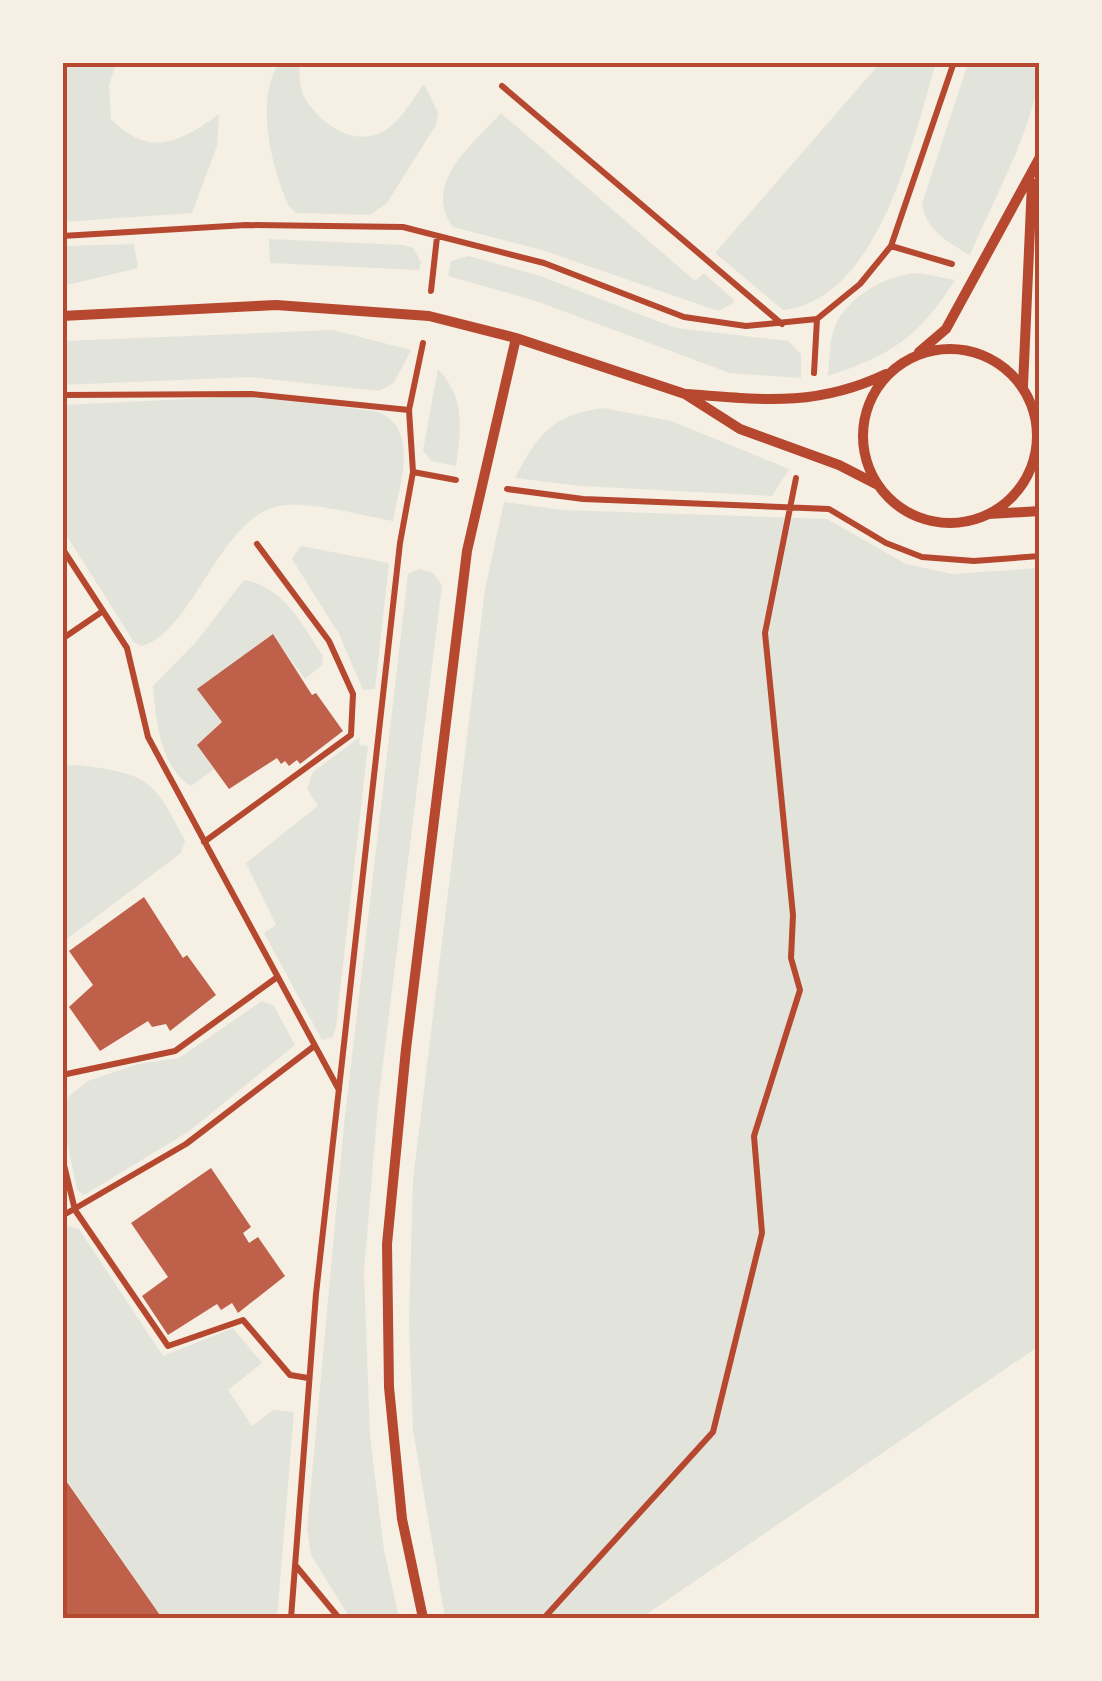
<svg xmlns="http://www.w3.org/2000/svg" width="1102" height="1681" font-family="Overpass,sans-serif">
<rect width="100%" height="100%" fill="#f6efe4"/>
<path fill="#e2e4dc" d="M 69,63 L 116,63 L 109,86 L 111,119 C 149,158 180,143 219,114 L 217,146 L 192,213 L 63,222 L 62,67 Z
M 279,63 L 299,63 C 300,73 299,85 303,94 C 316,121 352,148 382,132 C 401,122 411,101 424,84 L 438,113 L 436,125 L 387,203 L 370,215 L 296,213 L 289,206 C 271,168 255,99 279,63 Z
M 880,63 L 936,63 C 913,137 880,300 783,310 L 715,253 Z
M 968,63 L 1040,63 C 1040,115 991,205 970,255 C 948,242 926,231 922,204 Z
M 501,113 L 695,281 L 704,273 L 734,300 L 733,303 L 718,311 L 542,250 L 453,227 C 421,183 474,143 501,113 Z
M 269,239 L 403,245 L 413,248 L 421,262 L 419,270 L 270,263 Z
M 134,244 L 138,268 L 63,286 L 63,246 Z
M 469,256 L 540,276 L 676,328 L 788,341 L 801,354 L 801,378 L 730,373 L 533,300 L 448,276 L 451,261 Z
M 919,273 L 955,280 C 919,337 892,355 828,376 C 830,359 829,335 838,320 C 854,293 889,274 919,273 Z
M 333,330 L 411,350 L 394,383 L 379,391 L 249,377 L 63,385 L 63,341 Z
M 438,369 C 466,399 461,428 456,466 L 431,461 L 423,450 Z
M 252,396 L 375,411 C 422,427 399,484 393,521 C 363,516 307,500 279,506 C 219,518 194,631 142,646 L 134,642 L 63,530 L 62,405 Z
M 603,408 L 671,421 L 789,469 L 772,496 L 581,486 L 515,478 C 538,434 552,415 603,408 Z
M 504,502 L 563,510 L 827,519 L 906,564 L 952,574 L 1039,568 L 1039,1346 L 641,1618 L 445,1618 L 413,1430 L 409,1322 L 413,1180 L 485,589 Z
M 301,546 L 389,563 L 375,689 L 363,690 L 339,634 L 292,559 Z
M 419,569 L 433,573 L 442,585 L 378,1104 L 364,1272 L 370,1436 L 384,1550 L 399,1618 L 350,1618 L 311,1555 L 307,1529 L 344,1125 L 408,574 Z
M 244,580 C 284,587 302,624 323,656 L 322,665 L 305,679 L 272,635 L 198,689 L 222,722 L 197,745 L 214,769 L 191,786 C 160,767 156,720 153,686 L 196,642 Z
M 360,737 L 359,745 L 368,746 L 336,1026 L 333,1037 L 322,1040 L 264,933 L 276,925 L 246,863 L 318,806 L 307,789 L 313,772 Z
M 76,765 C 146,773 154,778 185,841 L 181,853 L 63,942 L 63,766 Z
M 262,1001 L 274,1006 L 295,1045 L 188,1132 L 84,1195 L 77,1190 L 63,1122 L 63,1101 L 88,1081 L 138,1064 L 179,1058 Z
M 62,1225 L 79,1229 L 163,1356 L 233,1328 L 262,1363 L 228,1390 L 252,1426 L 273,1410 L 294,1412 L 277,1618 L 162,1618 L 63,1475 Z"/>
<path fill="#bf614a" d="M 273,634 L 312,695 L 316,693 L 343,731 L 300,764 L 297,760 L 289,766 L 285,761 L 281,764 L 277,758 L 229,789 L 197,745 L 222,722 L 197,689 Z
M 144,897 L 183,958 L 187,955 L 216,995 L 170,1031 L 166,1024 L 152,1027 L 148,1021 L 100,1051 L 69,1007 L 93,985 L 69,951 Z
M 211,1168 L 251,1227 L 243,1233 L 249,1243 L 258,1237 L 285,1276 L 238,1313 L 232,1303 L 221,1310 L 217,1304 L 168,1335 L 142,1296 L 168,1277 L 131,1223 Z
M 62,1475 L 162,1618 L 62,1616 Z"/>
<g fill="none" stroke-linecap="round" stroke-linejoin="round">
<path stroke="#b5482f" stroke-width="6" d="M 502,86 L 782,324
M 62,236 L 246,225 L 403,227 L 544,263 L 684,317 L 746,326 L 817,319 L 860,284 L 891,246 L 954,62
M 891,246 L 952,264
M 431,291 L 437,237
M 814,373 L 817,319
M 62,395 L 252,394 L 409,410
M 413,472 L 456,480
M 507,489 L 583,499 L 829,509 L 886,543 L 922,557 L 974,561 L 1040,556
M 62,548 L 103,611
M 62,639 L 103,611 L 127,648 L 148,737 L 339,1090
M 204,842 L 351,735 L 353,694 L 329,641 L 257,544
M 62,1075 L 175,1051 L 276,978
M 62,1157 L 75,1210 L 168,1346 L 243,1320 L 290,1375 L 308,1378
M 62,1216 L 186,1144 L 313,1047
M 296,1566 L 339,1618
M 291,1618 L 316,1294 L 400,543 L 413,472 L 409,410 L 423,343
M 544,1618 L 713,1432 L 762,1233 L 754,1136 L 800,990 L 791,958 L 793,915 L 765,633 L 796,478"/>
<path stroke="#b5482f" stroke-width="10" d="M 62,316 L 276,305 L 429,316 L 516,338 L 685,394 L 740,429 L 839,465 L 878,485
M863 436a87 87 0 1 1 174 0a87 87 0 1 1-174 0Z
M 919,352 L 946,329 L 1040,157
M 1023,386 L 1032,183
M 688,394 C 762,400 817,407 886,374
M 989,514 L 1040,511
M 423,1618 L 402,1519 L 389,1387 L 387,1244 L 406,1049 L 467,551 L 516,338"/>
</g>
<rect width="1102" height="1681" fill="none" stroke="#f6efe4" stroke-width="130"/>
<rect x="65" y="65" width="972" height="1551" fill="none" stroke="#b5482f" stroke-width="4"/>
</svg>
